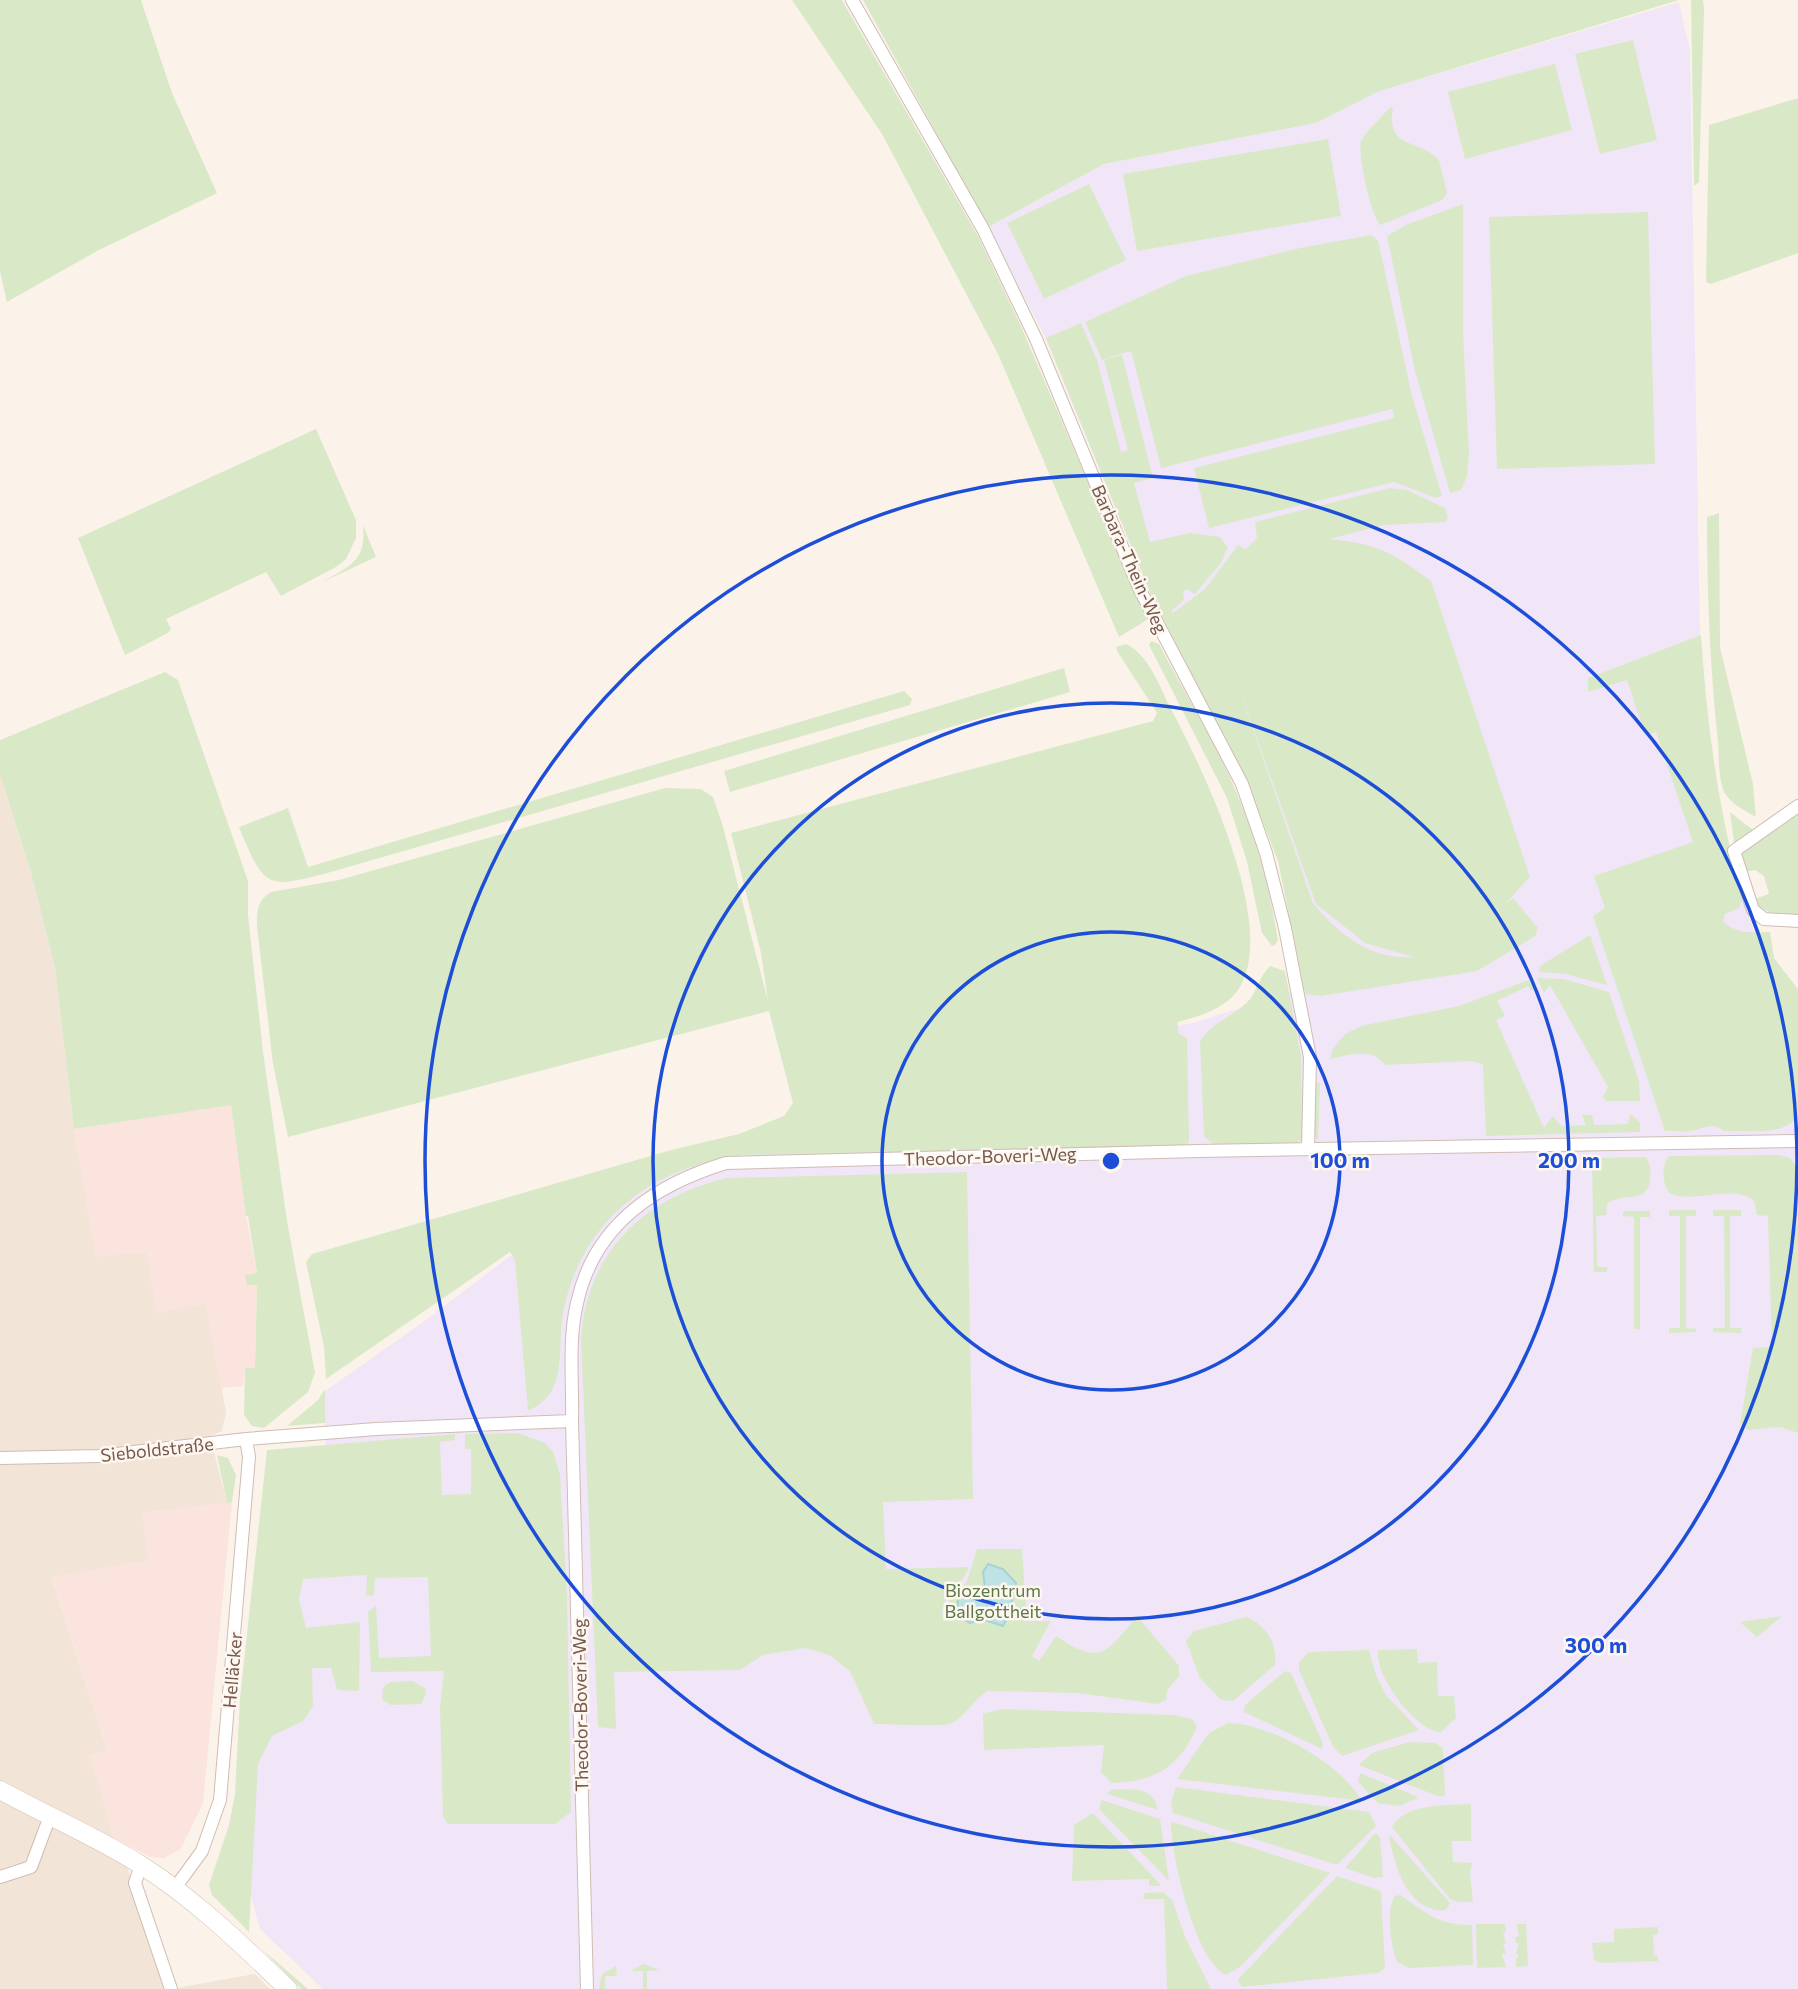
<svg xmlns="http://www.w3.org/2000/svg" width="1798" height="1989" font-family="Commissioner,sans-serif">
<rect width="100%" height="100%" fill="#fbf3ea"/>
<path fill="#f3e4d8" d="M 0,775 L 30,869 L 55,968 L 74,1129 L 96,1256 L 146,1252 L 206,1304 L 226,1412 L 222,1431 L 210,1436 L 227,1503 L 143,1513 L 150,1560 L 52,1578 L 108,1752 L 91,1756 L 114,1838 L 105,1852 L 126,1863 L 165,1989 L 0,1989 Z
M 255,1974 L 270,1989 L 170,1989 Z"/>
<path fill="#fbe4de" d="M 231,1104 L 246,1215 L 257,1273 L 246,1275 L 247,1285 L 257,1285 L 255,1368 L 245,1368 L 243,1386 L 221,1388 L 205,1304 L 157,1313 L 146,1252 L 96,1257 L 74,1129 Z
M 232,1502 L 203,1803 L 181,1849 L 164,1858 L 150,1857 L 114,1838 L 90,1755 L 108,1751 L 52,1577 L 149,1560 L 142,1513 Z"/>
<path fill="#f0e6f8" d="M 1679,2 L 1690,51 L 1700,639 L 1696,716 L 1718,824 L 1756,937 L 1798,997 L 1798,1989 L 323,1989 L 260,1929 L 238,1851 L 325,1449 L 325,1391 L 426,1320 L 510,1256 L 567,1249 L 647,1170 L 1065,1046 L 1193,1023 L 1302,988 L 1279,861 L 1245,777 L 1152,597 L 1044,335 L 988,227 L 1104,164 L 1316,123 L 1376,92 Z"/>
<path fill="#d9e9c8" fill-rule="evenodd" d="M 0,0 L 141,0 L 172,93 L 217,193 L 97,251 L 7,302 L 0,272 Z
M 792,0 L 842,0 L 978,236 L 1020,324 L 1147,620 L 1119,637 L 998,354 L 882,134 Z
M 863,0 L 1679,0 L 1377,92 L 1316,123 L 1104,164 L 988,227 Z
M 1691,0 L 1703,0 L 1704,9 L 1699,182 L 1694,186 Z
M 1633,40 L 1657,140 L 1600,154 L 1575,54 Z
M 1555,64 L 1572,130 L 1465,159 L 1448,92 Z
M 1798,98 L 1798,253 L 1711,284 L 1706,282 L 1709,125 Z
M 1390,107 L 1393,109 C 1386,150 1419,138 1439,160 L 1447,193 L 1442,200 L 1381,225 C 1371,219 1357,151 1361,141 C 1368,128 1381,119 1390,107 Z
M 1328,139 L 1341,216 L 1137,251 L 1123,174 Z
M 1089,184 L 1126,260 L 1044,299 L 1007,223 Z
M 1463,204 L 1463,332 L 1469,454 L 1467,476 L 1461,490 L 1450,493 L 1415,371 L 1387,236 L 1408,224 Z
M 1648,212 L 1655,464 L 1497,469 L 1489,217 Z
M 1371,235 L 1378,240 L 1412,396 L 1442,496 L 1436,498 L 1394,482 L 1209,528 L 1194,468 L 1394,418 L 1392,409 L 1161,468 L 1131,351 L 1102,360 L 1085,322 L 1186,276 L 1300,248 Z
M 1081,323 L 1097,360 L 1121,452 L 1128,450 L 1104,360 L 1122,355 L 1153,478 L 1134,483 L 1150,542 L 1190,533 L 1220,537 L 1228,548 L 1220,564 L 1195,594 L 1186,589 L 1183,592 L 1184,600 L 1172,610 L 1173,613 L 1205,589 L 1238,545 L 1246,549 L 1257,538 L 1255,522 L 1390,488 L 1407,490 L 1445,508 L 1448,518 L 1445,522 L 1384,525 L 1329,539 C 1378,544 1392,552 1431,581 L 1530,877 L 1505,904 L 1513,898 L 1538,928 L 1535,936 L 1477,971 L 1321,996 L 1305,994 L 1278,861 L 1245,777 L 1152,597 L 1046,338 ZM 1235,677 L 1316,904 L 1365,943 L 1413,957 C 1371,960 1338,934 1313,903 Z
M 316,429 L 356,520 L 356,538 L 346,559 L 336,567 L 281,596 L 266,572 L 166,619 L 171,629 L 168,633 L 125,655 L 78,538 Z
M 1719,513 L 1720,647 L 1753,784 L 1756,817 C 1745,811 1733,805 1726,795 C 1718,783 1719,757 1718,742 C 1710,667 1707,593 1707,517 Z
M 363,525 L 376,557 L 320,583 C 348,567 367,562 363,525 Z
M 1701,635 C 1707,725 1718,811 1743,898 L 1739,908 L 1725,914 L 1723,921 C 1737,935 1752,932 1770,932 L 1774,958 L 1798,989 L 1798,1116 C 1783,1137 1747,1130 1724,1131 C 1711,1121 1703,1130 1690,1131 C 1682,1132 1674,1131 1665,1131 L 1593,916 L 1605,908 L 1594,876 L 1693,842 L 1656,732 L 1645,735 L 1627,680 L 1588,692 L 1588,678 Z
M 1151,641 L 1159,644 C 1186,696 1218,746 1240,801 C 1259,846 1270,892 1278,940 L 1275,945 L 1272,946 L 1262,933 L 1247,862 L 1227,798 L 1149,645 Z
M 1126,644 C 1149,654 1160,688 1171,709 C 1203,769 1273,915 1243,981 C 1232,1007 1203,1015 1178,1022 L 1178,1033 L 1187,1038 L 1189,1142 L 1183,1147 L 741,1155 C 652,1168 584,1218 564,1308 C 555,1347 572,1391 528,1411 L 515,1261 L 510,1252 L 326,1379 L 324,1347 L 306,1262 L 312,1254 L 671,1150 L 739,1134 L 784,1116 L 793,1103 L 769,1011 L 288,1137 L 273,1064 L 257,926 C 257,910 257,901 271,892 L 339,880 L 665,788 L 701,789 L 713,797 L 722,823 L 768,1001 L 761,953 L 731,833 L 1153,721 L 1157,713 L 1117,651 L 1116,647 Z
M 1064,668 L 1070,692 L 730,792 L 724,771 Z
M 165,672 L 178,680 L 248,881 L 248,915 L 263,1052 L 287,1221 L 315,1373 L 308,1392 L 264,1428 L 252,1426 L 244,1415 L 245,1368 L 255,1368 L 257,1285 L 247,1285 L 245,1275 L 257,1273 L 248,1216 L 246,1216 L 231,1105 L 74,1129 L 55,968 L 30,869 L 0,775 L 0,740 Z
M 904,691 L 912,699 L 910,705 L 331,872 C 266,889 265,890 239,827 L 288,808 L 308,867 Z
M 1798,810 L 1798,916 C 1781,914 1762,916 1754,899 L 1769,894 L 1764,876 L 1755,870 L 1744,872 L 1741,854 Z
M 1730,812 L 1753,830 L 1737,843 L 1734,842 Z
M 1590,935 L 1607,985 L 1565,974 L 1539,972 L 1540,966 Z
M 1270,966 L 1285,971 L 1301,1056 L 1302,1139 L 1296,1143 L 1214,1145 L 1204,1136 L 1200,1041 C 1212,1021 1236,1016 1250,999 C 1258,988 1260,976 1270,966 Z
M 1537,978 L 1564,979 L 1609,992 L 1639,1081 L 1640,1101 L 1606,1101 L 1603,1097 L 1608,1087 L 1550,985 L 1544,993 Z
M 1529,980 L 1534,989 L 1531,991 L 1528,986 L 1497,1001 L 1505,1016 L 1496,1020 L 1544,1128 L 1553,1116 L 1561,1126 L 1586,1125 L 1582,1115 L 1592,1115 L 1594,1125 L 1628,1124 L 1630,1114 L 1640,1122 L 1640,1132 L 1486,1136 L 1483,1065 L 1473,1061 L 1385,1065 C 1373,1047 1348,1055 1330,1059 L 1333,1049 L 1345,1034 L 1361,1026 L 1459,1006 Z
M 1315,1083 L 1320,1083 L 1318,1141 L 1314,1135 Z
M 1780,1155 L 1790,1158 L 1798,1169 L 1798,1433 L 1780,1427 L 1748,1430 L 1740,1424 L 1753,1348 L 1772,1347 L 1768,1216 L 1757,1215 L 1754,1201 C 1732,1183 1694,1205 1669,1193 C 1662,1182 1661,1166 1669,1156 Z
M 1645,1157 C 1651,1164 1651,1170 1650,1178 C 1649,1206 1622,1191 1607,1204 L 1606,1215 L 1596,1216 L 1597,1267 L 1607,1267 L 1607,1272 L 1594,1272 L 1592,1158 Z
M 967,1172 L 973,1499 L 883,1502 L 886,1569 L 969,1567 C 963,1586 935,1599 944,1622 L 947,1603 L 967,1581 L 977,1549 L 1022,1549 L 1027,1621 L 1051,1621 L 1032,1656 L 1039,1661 L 1056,1636 C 1102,1667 1107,1652 1137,1616 L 1179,1666 L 1179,1676 L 1167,1691 L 1166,1700 L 1158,1704 L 1078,1693 L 988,1691 C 973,1699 966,1717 951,1723 C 939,1728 889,1724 874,1724 L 850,1671 L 829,1655 L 806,1648 L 763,1655 L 740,1670 L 614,1672 L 616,1729 L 598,1727 L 581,1340 C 586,1252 645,1197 727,1178 Z
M 1669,1210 L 1696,1210 L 1696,1216 L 1686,1216 L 1686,1328 L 1696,1329 L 1696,1332 L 1669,1333 L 1669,1328 L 1680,1328 L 1680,1216 L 1669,1216 Z
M 1713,1210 L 1741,1210 L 1741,1216 L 1730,1216 L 1730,1328 L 1741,1328 L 1741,1333 L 1713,1332 L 1713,1328 L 1725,1328 L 1724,1216 L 1713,1216 Z
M 1623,1211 L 1650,1211 L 1650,1217 L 1640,1217 L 1640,1329 L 1634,1329 L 1634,1217 L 1623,1216 Z
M 325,1389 L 325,1423 L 287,1426 L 318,1400 Z
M 518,1433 L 545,1443 L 553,1452 L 560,1474 L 567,1595 L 571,1812 L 555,1824 L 448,1824 L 443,1817 L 440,1707 L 444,1671 L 371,1672 L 368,1611 L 376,1606 L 379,1658 L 431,1656 L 428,1577 L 375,1578 L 374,1596 L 366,1595 L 367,1575 L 303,1579 L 299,1600 L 306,1628 L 360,1622 L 359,1691 L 337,1690 L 331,1668 L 312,1668 L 313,1706 L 303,1721 L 272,1736 L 258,1764 L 249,1932 L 212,1895 L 209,1885 L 229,1825 L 235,1794 L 240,1698 L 267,1450 L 455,1434 L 455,1440 L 440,1442 L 442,1495 L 471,1494 L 471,1449 L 465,1449 L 465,1434 Z
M 217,1455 L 228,1458 L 236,1475 L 232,1502 L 227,1503 Z
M 1782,1616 L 1757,1637 L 1740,1622 Z
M 1246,1617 C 1266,1624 1278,1645 1275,1665 L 1233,1701 L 1221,1700 L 1200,1678 L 1186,1641 L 1194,1631 Z
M 1417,1649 L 1418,1663 L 1437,1662 L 1438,1696 L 1454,1696 L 1456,1718 L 1441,1732 C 1418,1733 1374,1676 1378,1650 Z
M 1369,1650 L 1376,1675 L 1386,1695 L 1419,1730 L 1342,1756 L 1333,1747 L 1299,1670 L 1299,1662 L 1309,1652 Z
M 1285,1671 L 1291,1673 L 1323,1743 L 1322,1749 L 1244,1712 L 1245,1705 Z
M 413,1681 L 425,1688 L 426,1694 L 421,1704 L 391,1705 L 382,1700 L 383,1687 L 390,1682 Z
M 1001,1709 L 1173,1715 L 1193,1719 L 1197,1727 C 1179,1768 1154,1782 1111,1783 L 1101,1772 L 1104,1745 L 984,1750 L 983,1714 Z
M 1228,1723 C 1269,1723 1342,1764 1362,1801 L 1177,1779 L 1209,1733 Z
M 1409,1742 L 1435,1743 L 1443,1748 L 1445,1796 L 1437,1796 L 1359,1765 L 1372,1753 Z
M 1360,1773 L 1416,1796 L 1418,1798 L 1399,1806 L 1378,1803 L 1358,1782 Z
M 1176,1787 L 1369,1812 L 1376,1826 L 1337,1865 L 1173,1813 L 1171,1802 Z
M 1112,1789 C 1132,1790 1153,1785 1158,1810 L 1107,1794 Z
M 1102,1800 L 1160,1819 L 1169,1881 L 1099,1809 Z
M 1471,1804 L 1471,1841 L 1452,1841 L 1453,1862 L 1472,1863 L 1470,1873 L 1473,1902 L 1458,1902 L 1450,1899 L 1392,1827 C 1405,1803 1448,1805 1471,1804 Z
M 1093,1813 L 1160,1884 L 1160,1886 L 1149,1886 L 1149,1879 L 1072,1881 L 1074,1825 Z
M 1171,1822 L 1173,1822 L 1330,1873 L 1240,1967 L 1226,1975 C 1195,1961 1171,1855 1171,1822 Z
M 1375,1833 L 1380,1837 L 1383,1877 L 1374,1878 L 1345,1868 Z
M 1389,1834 L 1450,1903 L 1446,1910 C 1407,1914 1393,1862 1389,1834 Z
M 1337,1876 L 1381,1891 L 1385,1968 L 1378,1973 L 1242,1987 L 1238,1981 L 1240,1977 Z
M 1163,1892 L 1172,1900 L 1186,1939 L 1211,1989 L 1167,1989 L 1164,1899 L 1143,1899 L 1145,1893 Z
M 1400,1895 C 1428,1913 1436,1925 1472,1925 L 1473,1965 L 1409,1968 L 1397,1962 C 1391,1947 1385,1910 1395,1896 Z
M 1476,1924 L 1505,1924 L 1506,1932 L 1503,1932 L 1506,1943 L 1503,1944 L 1506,1953 L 1502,1954 L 1506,1967 L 1477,1968 Z
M 1516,1924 L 1526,1924 L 1528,1966 L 1516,1967 L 1516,1958 L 1519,1957 L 1516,1953 L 1519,1943 L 1516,1943 L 1515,1937 L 1519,1936 Z
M 1658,1927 L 1658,1934 L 1653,1935 L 1654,1955 L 1658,1956 L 1658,1961 L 1601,1963 L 1594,1960 L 1592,1943 L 1614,1942 L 1614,1929 Z
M 262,1949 L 308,1989 L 301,1989 Z
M 644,1964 L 660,1970 L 647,1971 L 647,1989 L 643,1989 L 643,1971 L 630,1971 Z
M 616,1966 L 617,1976 L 605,1976 L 605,1989 L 599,1989 L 602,1974 Z"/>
<path fill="#bfe3e4" stroke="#a6d3d5" stroke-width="2" d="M 988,1564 L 1003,1569 L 1016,1583 C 1016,1589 1006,1622 1003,1626 L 982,1619 L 970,1623 C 959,1617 957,1611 958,1599 L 985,1588 L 983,1572 Z"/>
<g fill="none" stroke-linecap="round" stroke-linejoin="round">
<defs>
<path id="street" d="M 852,0 L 983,229 L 1036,339 L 1140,590 L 1242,784 L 1266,853 L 1285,928 L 1310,1057 L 1308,1149
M 1798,806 L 1734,851 L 1753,910 L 1764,919 L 1798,921
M 0,1458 L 99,1456 L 246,1439 L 376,1429 L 572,1421
M 141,1865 L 135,1883 L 171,1989
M 0,1877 L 31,1867 L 50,1816
M 175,1888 L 202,1851 L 220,1800 L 249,1457 L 246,1439
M 587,1989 L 572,1421 C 573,1383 568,1340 577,1303 C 594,1225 654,1185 726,1163 L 1198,1151 L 1798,1141"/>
<path id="secondary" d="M 0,1790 C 47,1816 97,1837 141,1865 C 196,1900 242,1945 288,1989"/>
</defs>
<use href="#street" stroke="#cfbcb2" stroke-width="14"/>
<use href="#secondary" stroke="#d2bcb0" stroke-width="19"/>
<use href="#street" stroke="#fff" stroke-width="12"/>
<use href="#secondary" stroke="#fff" stroke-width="18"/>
</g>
<g fill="none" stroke="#1d4ed8" stroke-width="3.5">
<circle cx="1111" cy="1161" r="229"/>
<circle cx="1111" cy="1161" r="458"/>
<circle cx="1111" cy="1161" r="686"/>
</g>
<g text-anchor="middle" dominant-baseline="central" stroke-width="5" stroke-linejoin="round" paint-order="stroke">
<g font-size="18" fill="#75584e" stroke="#fef7f0">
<text transform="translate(1130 559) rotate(66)">Barbara-Thein-Weg</text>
<text transform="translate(990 1156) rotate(-2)">Theodor-Boveri-Weg</text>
<text transform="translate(157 1449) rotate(-6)">Sieboldstraße</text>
<text transform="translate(232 1670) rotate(-85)">Helläcker</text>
<text transform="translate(580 1705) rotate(-91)">Theodor-Boveri-Weg</text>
</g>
<g font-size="18" fill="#5b7947" stroke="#fef7f0">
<text x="993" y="1590">Biozentrum<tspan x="993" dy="21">Ballgottheit</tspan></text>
</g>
</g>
<circle cx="1111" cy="1161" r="10" fill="#1d4ed8" stroke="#fef7f0" stroke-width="3.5"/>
<g font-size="21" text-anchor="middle" font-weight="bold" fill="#1d4ed8" stroke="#fef7f0" stroke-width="5" stroke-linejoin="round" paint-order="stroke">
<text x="1340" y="1168">100 m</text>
<text x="1569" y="1168">200 m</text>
<text x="1596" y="1653">300 m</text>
</g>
</svg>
